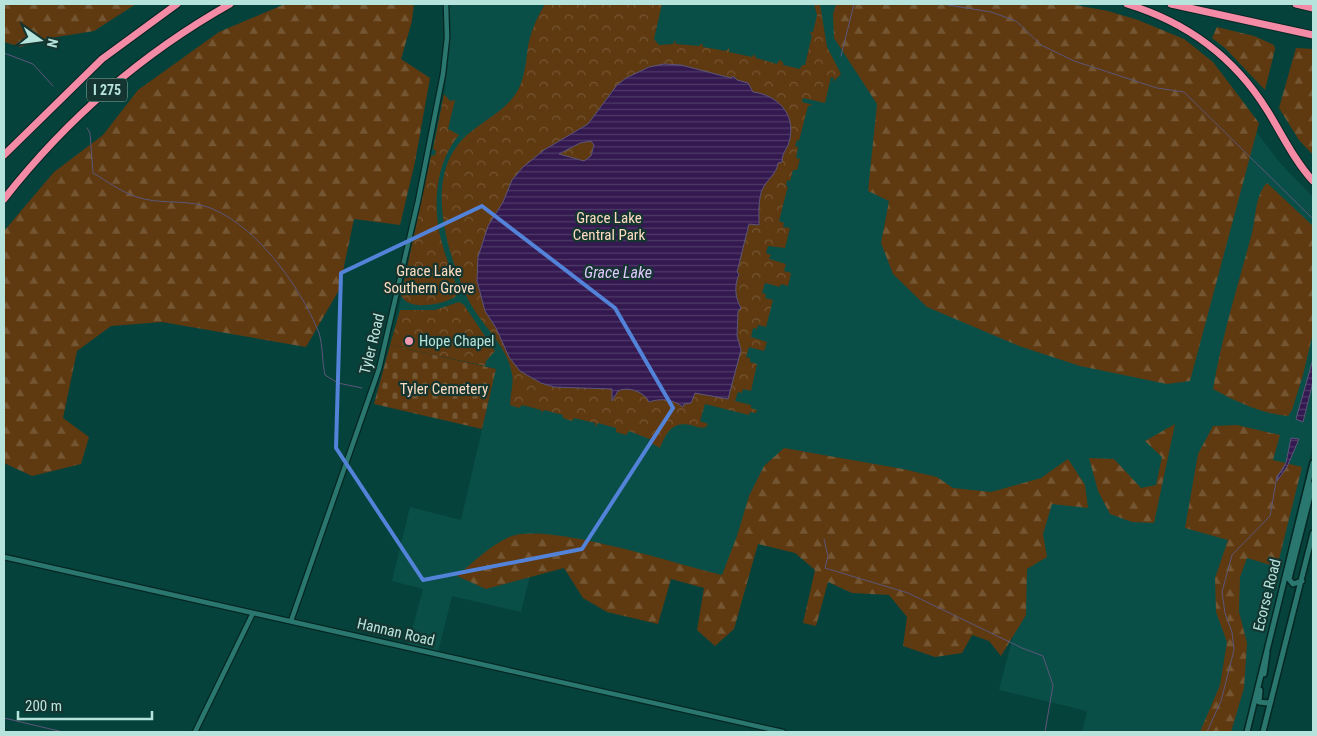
<svg xmlns="http://www.w3.org/2000/svg" width="1317" height="736" font-family="'Roboto Condensed',sans-serif">
<defs>
<pattern id="forest-firs" width="22" height="20" patternUnits="userSpaceOnUse" patternTransform="scale(1.25)"><rect width="22" height="20" fill="#5f3910"/><path d="M5 1l3.5 6h-7zM16 11l3.5 6h-7z" fill="#745632"/></pattern>
<pattern id="cemetery-stones" width="16" height="16" patternUnits="userSpaceOnUse" patternTransform="scale(1.25)"><rect width="16" height="16" fill="#5f3910"/><path d="M2 7V4a2 2 0 0 1 4 0v3zM10 15v-3a2 2 0 0 1 4 0v3z" fill="#745632"/></pattern>
<pattern id="park-crowns" width="20" height="18" patternUnits="userSpaceOnUse" patternTransform="scale(1.25)"><rect width="20" height="18" fill="#5f3910"/><path d="M2 6a3 3 0 1 1 6 0M12 15a3 3 0 1 1 6 0" fill="none" stroke="#745632"/></pattern>
<pattern id="water-rules" width="6" height="5" patternUnits="userSpaceOnUse" patternTransform="scale(1.25)"><rect width="6" height="5" fill="#341950"/><path d="M0 2.5h6" fill="none" stroke="#4f3a69"/></pattern>
</defs>
<rect width="100%" height="100%" fill="#06423c"/>
<path fill="#094f48" d="M 449,4 L 1060,4 L 1199,56 L 1280,163 L 1313,197 L 1313,444 L 1250,707 L 1245,732 L 1082,732 L 1087,711 L 999,690 L 1023,597 L 745,523 L 730,582 L 540,535 L 521,612 L 452,596 L 438,652 L 408,645 L 423,589 L 392,581 L 410,507 L 461,520 L 496,369 L 485,366 L 462,336 L 396,322 L 445,89 L 451,26 Z"/>
<path fill="url(#forest-firs)" d="M 4,4 L 136,4 L 94,31 L 38,40 L 21,47 L 4,42 Z
M 285,4 L 414,4 L 412,21 L 401,59 L 430,78 L 415,162 L 400,225 L 354,219 L 339,290 L 306,347 L 162,322 L 111,326 L 77,351 L 63,418 L 89,437 L 81,464 L 32,476 L 4,463 L 4,231 L 54,172 L 103,135 L 138,90 L 219,32 Z
M 836,4 L 1070,4 L 1108,11 L 1138,20 L 1184,39 L 1213,62 L 1259,123 L 1190,381 L 1167,384 L 1080,366 L 1019,346 L 927,307 L 893,274 L 881,243 L 889,201 L 868,191 L 877,104 L 834,38 L 833,14 Z
M 1217,27 L 1254,36 L 1274,45 L 1275,49 L 1265,90 L 1225,48 L 1212,38 Z
M 1296,48 L 1313,49 L 1313,155 L 1299,140 L 1279,108 Z
M 1267,183 L 1313,226 L 1313,333 L 1303,375 L 1292,410 L 1288,416 C 1262,414 1235,401 1213,389 C 1222,336 1238,285 1252,233 C 1256,217 1255,195 1267,183 Z
M 1175,424 L 1154,523 L 1132,522 L 1110,514 L 1098,491 L 1089,458 L 1114,459 L 1141,488 L 1156,485 L 1162,457 L 1145,441 Z
M 1237,425 L 1280,435 L 1273,460 L 1302,467 L 1277,567 L 1247,558 L 1240,577 L 1239,612 L 1247,643 L 1244,688 L 1231,732 L 1200,732 L 1220,685 L 1227,642 L 1216,612 L 1215,578 L 1228,540 L 1185,528 L 1198,454 L 1213,426 Z
M 784,448 L 903,469 L 937,477 L 953,488 L 991,492 L 1041,478 L 1068,459 L 1085,485 L 1088,508 L 1052,504 L 1043,534 L 1047,557 L 1027,569 L 1026,615 L 1001,656 L 989,641 L 972,635 L 962,653 L 935,657 L 903,646 L 907,617 L 889,595 L 852,593 L 828,582 L 816,626 L 803,623 L 815,570 L 795,553 L 758,544 L 734,629 L 715,646 L 697,630 L 704,588 L 671,579 L 658,624 L 607,612 L 583,598 L 564,568 L 486,589 L 457,576 C 472,563 490,546 509,537 C 546,521 679,565 722,575 L 737,536 L 749,496 L 764,466 Z"/>
<path fill="url(#cemetery-stones)" d="M 390,345 L 496,369 L 482,429 L 374,404 Z"/>
<path fill="url(#park-crowns)" d="M 545,4 L 662,4 L 654,39 L 659,45 L 673,44 L 675,40 L 676,44 L 699,46 L 702,43 L 703,47 L 726,51 L 729,48 L 729,52 L 752,57 L 754,54 L 756,58 L 777,64 L 779,60 L 783,62 L 783,65 L 800,69 L 802,65 L 805,65 L 812,35 L 809,33 L 813,32 L 817,15 L 814,4 L 820,4 L 827,47 L 841,74 L 833,82 L 834,78 L 831,77 L 825,103 L 803,98 L 802,102 L 813,105 L 808,106 L 799,141 L 797,140 L 795,146 L 798,147 L 796,158 L 800,159 L 797,170 L 793,170 L 790,181 L 787,180 L 786,186 L 788,186 L 779,221 L 784,223 L 783,227 L 790,228 L 785,248 L 768,246 L 766,253 L 771,255 L 769,259 L 786,264 L 784,271 L 791,273 L 788,286 L 781,284 L 780,287 L 765,283 L 762,293 L 766,294 L 765,298 L 773,300 L 766,327 L 758,325 L 757,329 L 753,328 L 751,337 L 767,342 L 764,351 L 749,347 L 746,357 L 750,358 L 750,362 L 757,364 L 751,391 L 743,389 L 742,393 L 738,392 L 735,401 L 751,405 L 751,408 L 757,410 L 756,413 L 750,412 L 749,415 L 705,404 L 700,421 L 708,424 L 706,427 C 701,429 697,427 691,425 C 672,421 666,433 660,448 L 651,443 L 652,440 L 629,431 L 626,435 L 616,432 L 616,428 L 598,423 L 596,427 L 595,423 L 574,418 L 572,421 L 563,418 L 563,415 L 544,410 L 542,413 L 541,410 L 522,405 L 519,408 L 510,405 C 510,395 514,384 512,374 C 507,343 477,322 465,293 C 446,248 423,174 467,135 C 484,120 506,111 518,90 C 525,77 526,61 528,46 C 531,31 537,17 545,4 Z
M 444,94 L 450,101 L 455,100 L 448,129 L 459,135 C 435,163 432,209 442,243 C 446,260 454,275 458,292 L 455,297 C 442,304 411,312 401,296 L 431,156 L 435,155 L 436,151 L 433,149 Z
M 459,302 L 464,305 L 495,351 L 486,361 L 485,366 L 390,345 L 400,310 L 435,310 Z"/>
<path fill="url(#water-rules)" stroke="#5b567a" fill-rule="evenodd" d="M 664,64 L 681,65 L 731,78 L 733,76 L 737,80 L 748,83 L 753,92 C 776,95 795,112 790,138 C 788,150 782,151 782,162 L 778,163 C 777,174 766,180 762,190 C 758,201 759,213 759,225 L 749,224 L 737,272 L 739,274 C 734,286 735,298 741,308 L 738,311 L 737,336 L 741,350 L 728,399 L 695,393 L 691,403 L 684,404 L 683,407 C 673,399 660,398 649,402 C 645,392 628,386 618,391 L 612,401 L 612,389 L 554,387 L 541,383 L 520,371 L 509,357 L 496,328 L 485,311 L 477,281 L 478,257 L 488,226 L 503,202 L 512,180 L 523,167 L 544,150 L 588,124 L 617,85 L 626,78 L 649,67 ZM 591,141 L 594,145 L 591,156 L 584,161 L 559,154 L 580,143 Z
M 1313,359 L 1313,382 L 1303,422 L 1296,419 Z
M 1291,438 L 1299,439 L 1287,467 L 1277,481 L 1278,476 L 1286,463 Z"/>
<g fill="none" stroke-linecap="round" stroke-linejoin="round">
<path stroke="#5b567a" stroke-width="1" d="M 942,4 L 991,12 L 1016,21 L 1041,45 L 1074,61 L 1157,88 L 1184,92 L 1313,219
M 4,53 L 33,64 L 53,86
M 841,56 L 854,4
M 87,128 L 90,133 L 93,173 C 107,181 121,192 137,197 C 157,204 180,200 201,205 C 252,218 301,287 319,333 C 323,346 322,362 325,375 L 338,383 L 362,388
M 824,539 L 828,556 L 825,568 L 908,593 L 1022,648 L 1043,656 L 1053,685 L 1045,732
M 4,718 L 63,732
M 1207,732 L 1221,701 L 1234,650 L 1232,632 L 1225,613 L 1222,592 L 1232,555 L 1270,516 L 1277,476 L 1284,468"/>
<defs>
<path id="tertiary" d="M 4,557 L 783,732
M 291,621 L 379,369 L 418,201 L 443,74 L 447,38 L 446,4
M 195,732 L 253,613"/>
<path id="secondary" d="M 1302,581 L 1293,584 L 1289,579 L 1313,484
M 1264,674 L 1267,653
M 1260,690 L 1259,702 L 1268,703 L 1271,701
M 1247,732 L 1313,463
M 1263,732 L 1313,533"/>
<path id="motorway" d="M 1127,4 C 1186,22 1234,57 1267,110 C 1282,134 1294,160 1313,181
M 1171,4 L 1313,35
M 1296,4 L 1313,8
M 4,155 L 102,59 L 177,4
M 4,199 C 66,120 143,53 230,4"/>
</defs>
<use href="#tertiary" stroke="#052622" stroke-width="7"/>
<use href="#secondary" stroke="#052622" stroke-width="8"/>
<use href="#motorway" stroke="#052622" stroke-width="9"/>
<use href="#tertiary" stroke="#29776e" stroke-width="4.5"/>
<use href="#secondary" stroke="#29776e" stroke-width="5"/>
<use href="#motorway" stroke="#f48ba6" stroke-width="7"/>
</g>
<path fill="none" stroke="#5382d9" stroke-width="4" stroke-linejoin="round" d="M 482,206 L 615,308 L 673,408 L 582,549 L 423,580 L 336,448 L 341,273 Z"/>
<circle fill="#f29aaf" stroke="#153530" stroke-width="2" cx="409" cy="341" r="5"/>
<g text-anchor="middle" dominant-baseline="central" stroke-width="4.5" stroke-linejoin="round" paint-order="stroke">
<rect fill="#153530" stroke="#86b0a8" stroke-width="1" x="87" y="78.5" width="40" height="23" rx="4"/>
<g font-size="14" font-weight="bold" fill="#b6e4dc">
<text x="107" y="90">I 275</text>
</g>
<g font-size="15" fill="#fcdcc0" stroke="#153530">
<text x="609" y="218">Grace Lake<tspan x="609" dy="17">Central Park</tspan></text>
<text x="429" y="271">Grace Lake<tspan x="429" dy="17">Southern Grove</tspan></text>
<text x="444" y="389">Tyler Cemetery</text>
</g>
<g font-size="15" fill="#b6e4dc" stroke="#153530" text-anchor="start">
<text x="419" y="341">Hope Chapel</text>
</g>
<g font-size="15" fill="#b6e4dc" stroke="#153530">
<text transform="translate(372 344) rotate(-76)">Tyler Road</text>
<text transform="translate(1267 595) rotate(-76)">Ecorse Road</text>
<text transform="translate(396 632) rotate(13)">Hannan Road</text>
</g>
<g font-size="16" font-style="italic" fill="#dec7fd" stroke="#153530">
<text x="618" y="272">Grace Lake</text>
</g>
</g>
<rect width="1317" height="736" fill="none" stroke="#b6e4dc" stroke-width="10"/>
<g transform="translate(40 40) rotate(104)" stroke="#153530" stroke-width="4" paint-order="stroke">
<path d="M0-4L9 19L0 12L-9 19Z" fill="#b6e4dc"/>
<text y="-8" font-size="14" font-weight="bold" text-anchor="middle" fill="#b6e4dc">N</text>
</g>
<path d="M18 711v8h134v-8" fill="none" stroke="#b6e4dc" stroke-width="2.5"/>
<text x="25" y="711" font-size="15" fill="#b6e4dc" stroke="#153530" stroke-width="4" paint-order="stroke">200 m</text>
</svg>
